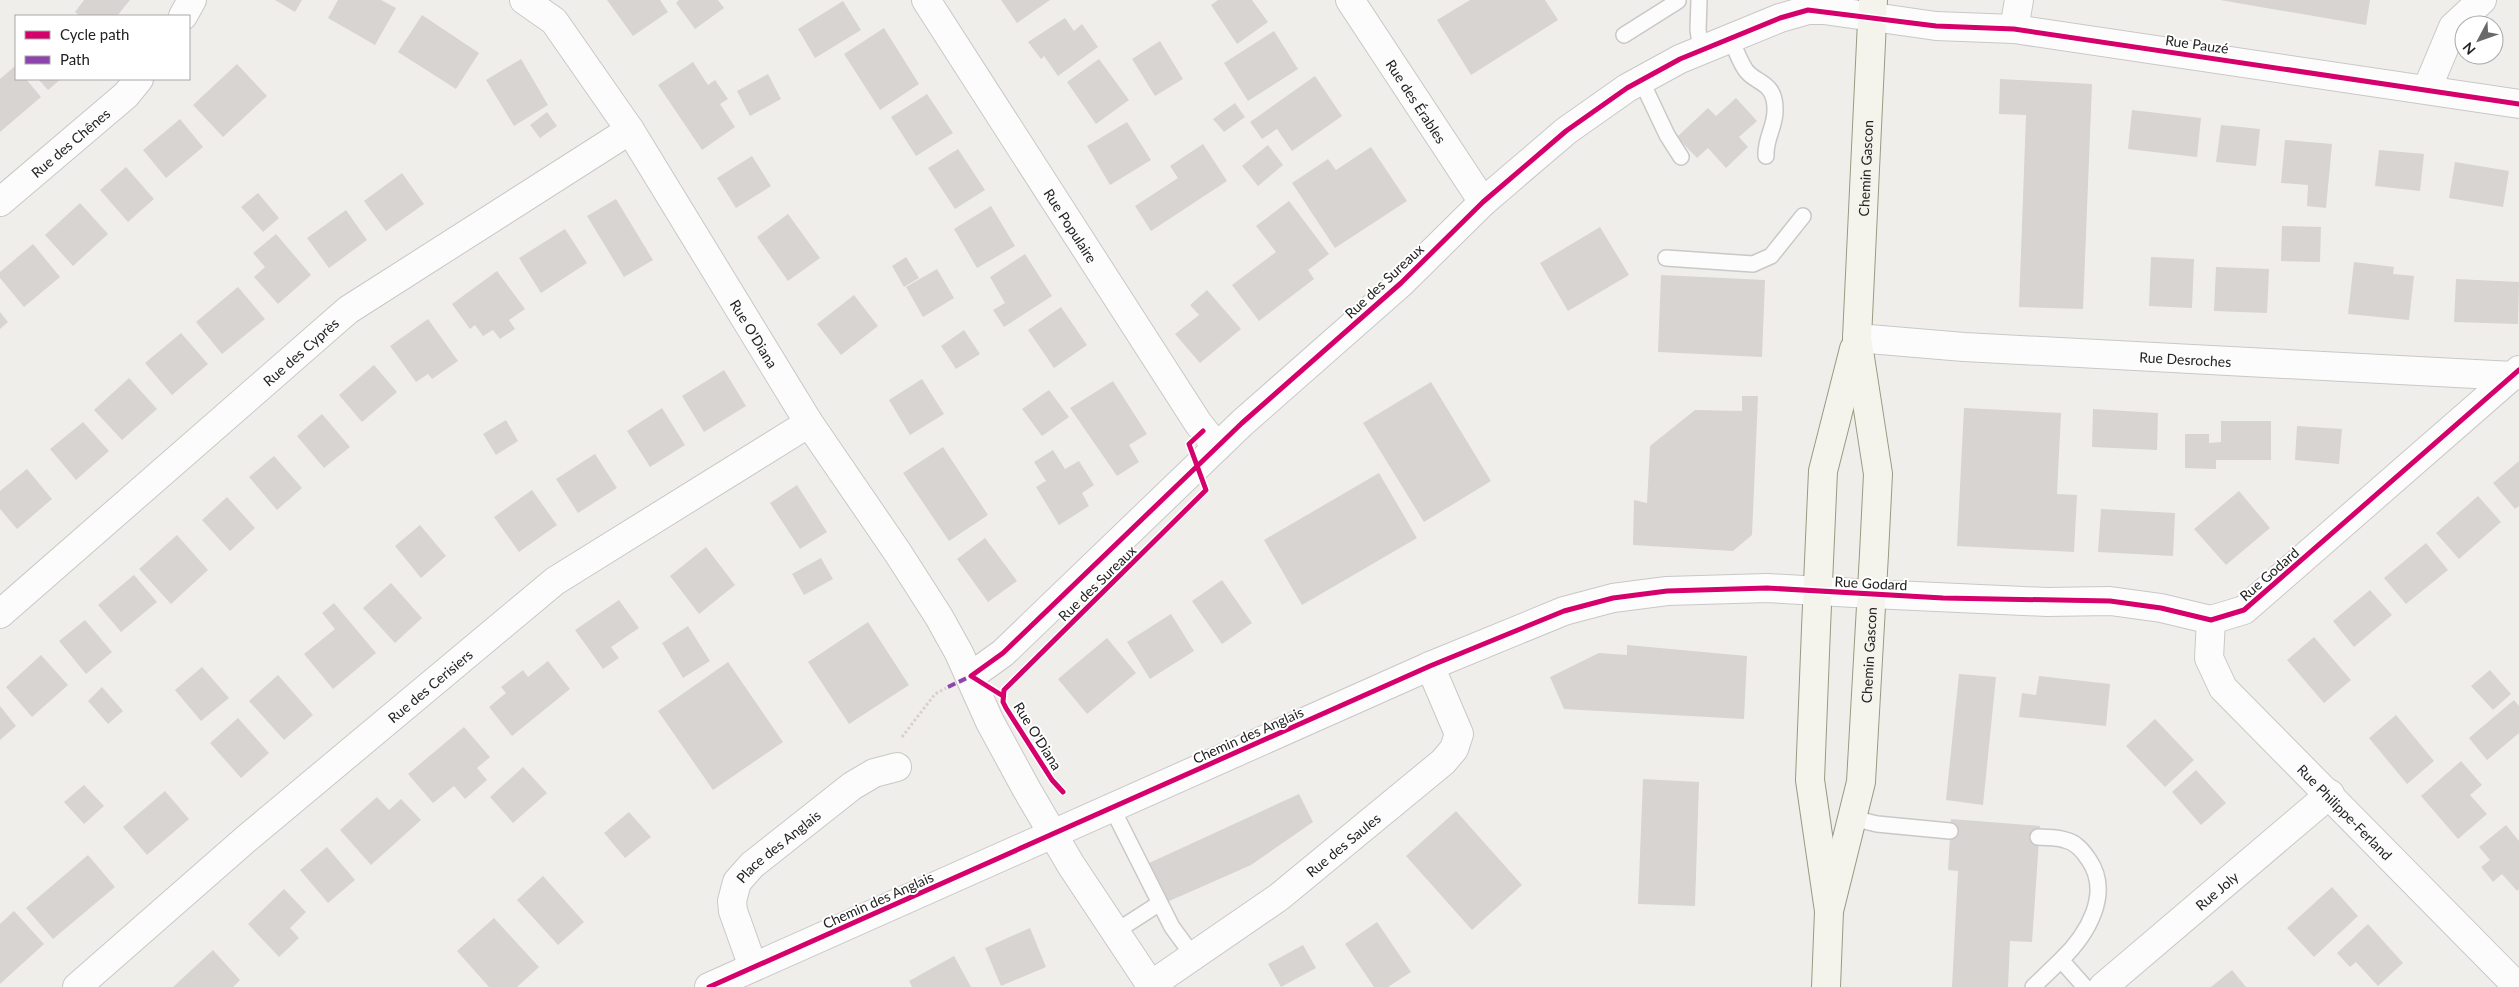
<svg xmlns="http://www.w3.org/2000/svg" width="2519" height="987" font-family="Lato,sans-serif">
<rect width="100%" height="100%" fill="#f0eeeb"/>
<path fill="#d7d4d2" d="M 84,0 L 130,0 L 117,16 L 80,16 L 75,12 Z
M 275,0 L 302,0 L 295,12 Z
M 338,0 L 381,0 L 396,8 L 375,45 L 328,18 Z
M 607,0 L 660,0 L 668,12 L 633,36 Z
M 679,0 L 718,0 L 724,8 L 695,29 L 676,3 Z
M 1001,0 L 1050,0 L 1017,23 Z
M 1218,0 L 1252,0 L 1268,22 L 1237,44 L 1211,5 Z
M 1470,0 L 1545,0 L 1558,20 L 1471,75 L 1437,20 Z
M 2220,0 L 2370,0 L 2366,25 Z
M 843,1 L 861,30 L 815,58 L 798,29 Z
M 422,15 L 479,53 L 456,89 L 398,52 Z
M 1065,18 L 1074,31 L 1082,24 L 1098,47 L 1058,76 L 1044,56 L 1041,59 L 1028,42 Z
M 884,28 L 919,84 L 880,110 L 844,54 Z
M 1274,31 L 1298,69 L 1248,101 L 1224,63 Z
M 1160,41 L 1183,79 L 1155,96 L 1132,59 Z
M 521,59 L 548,105 L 514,126 L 486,80 Z
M 1099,59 L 1129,100 L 1096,124 L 1067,82 Z
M 693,62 L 708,85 L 715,80 L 728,99 L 720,104 L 735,127 L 702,150 L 658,85 Z
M 237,64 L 267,96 L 223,137 L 193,105 Z
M 15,66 L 16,79 L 26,79 L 41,97 L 0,132 L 0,79 Z
M 768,74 L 781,99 L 750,116 L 737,91 Z
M 1315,76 L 1342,116 L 1292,151 L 1277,129 L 1262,139 L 1250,122 Z
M 38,79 L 61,79 L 48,90 Z
M 2000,79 L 2092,84 L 2083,309 L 2019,307 L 2026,115 L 1999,114 Z
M 927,94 L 953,133 L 916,156 L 891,117 Z
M 1736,98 L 1757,121 L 1739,137 L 1748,147 L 1726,168 L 1708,148 L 1697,158 L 1677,137 L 1708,108 L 1716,116 Z
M 1235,103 L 1245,117 L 1224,132 L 1213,119 Z
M 2132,110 L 2201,118 L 2197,157 L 2128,149 Z
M 547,112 L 557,126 L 540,138 L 530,125 Z
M 180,119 L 203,147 L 166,178 L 143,150 Z
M 1127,122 L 1151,160 L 1110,185 L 1087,146 Z
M 2221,125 L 2260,129 L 2256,166 L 2216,162 Z
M 2285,140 L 2332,144 L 2326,208 L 2307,206 L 2308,185 L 2281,183 Z
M 1203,144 L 1227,181 L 1151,231 L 1135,206 L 1178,178 L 1170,166 Z
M 1268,145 L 1283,165 L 1258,186 L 1242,166 Z
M 1371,147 L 1407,201 L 1335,248 L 1292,183 L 1328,159 L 1336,170 Z
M 958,149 L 985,190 L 955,209 L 928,168 Z
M 2379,150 L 2424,154 L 2420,191 L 2375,186 Z
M 752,156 L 771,186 L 736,208 L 717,178 Z
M 2455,162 L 2509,171 L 2503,207 L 2449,198 Z
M 126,167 L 154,199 L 128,222 L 100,190 Z
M 402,173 L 424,204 L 386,231 L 364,201 Z
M 258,193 L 279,218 L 263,232 L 241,207 Z
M 616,199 L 653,260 L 624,277 L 587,216 Z
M 1289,201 L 1329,254 L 1308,270 L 1314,279 L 1259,321 L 1232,285 L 1276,252 L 1256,226 Z
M 80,203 L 108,234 L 73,266 L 45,235 Z
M 991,206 L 1015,246 L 977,268 L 954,229 Z
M 346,210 L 367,240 L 329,268 L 307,238 Z
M 788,214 L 820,258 L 788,281 L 757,237 Z
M 2282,226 L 2321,227 L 2320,262 L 2281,261 Z
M 1600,227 L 1629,275 L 1568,311 L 1540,263 Z
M 565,229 L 587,263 L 541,293 L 519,258 Z
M 276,234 L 311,275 L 278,304 L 254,277 L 265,267 L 253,253 Z
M 33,244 L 60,277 L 24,307 L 0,278 L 0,272 Z
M 1025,254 L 1052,296 L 1004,327 L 993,310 L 1005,303 L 990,277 Z
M 906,257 L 919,278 L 904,287 L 892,266 Z
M 2151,257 L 2194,259 L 2192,308 L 2149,306 Z
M 2354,262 L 2394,267 L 2393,274 L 2414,276 L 2409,320 L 2348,314 Z
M 2216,267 L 2269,269 L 2267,313 L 2214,311 Z
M 937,269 L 954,298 L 923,317 L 906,287 Z
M 497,271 L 525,309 L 509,320 L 515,329 L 500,339 L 493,330 L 483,336 L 475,325 L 470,329 L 452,304 Z
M 1661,275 L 1765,280 L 1762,357 L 1658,352 Z
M 2456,279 L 2519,282 L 2518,324 L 2454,322 Z
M 238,287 L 265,319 L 222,354 L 196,322 Z
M 1207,290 L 1241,329 L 1200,363 L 1175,334 L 1199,315 L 1190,305 Z
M 854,295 L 878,326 L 841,355 L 817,324 Z
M 1061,307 L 1087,345 L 1054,368 L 1028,330 Z
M 0,312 L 8,322 L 0,329 Z
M 428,319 L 458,361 L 432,379 L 428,374 L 416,382 L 390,346 Z
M 964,330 L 980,354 L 956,369 L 941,346 Z
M 181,333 L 208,364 L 172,395 L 145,363 Z
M 374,365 L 397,392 L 362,422 L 339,395 Z
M 724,370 L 746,406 L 704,432 L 682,396 Z
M 129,378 L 157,409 L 122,440 L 94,410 Z
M 922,379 L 944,414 L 910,435 L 889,400 Z
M 1113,381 L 1147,434 L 1129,445 L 1139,462 L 1117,476 L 1070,408 Z
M 1431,382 L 1491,481 L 1424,522 L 1363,423 Z
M 1049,390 L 1069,417 L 1042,436 L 1022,409 Z
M 1742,396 L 1758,396 L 1752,535 L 1733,551 L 1633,545 L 1634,500 L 1647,503 L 1650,446 L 1695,410 L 1742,411 Z
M 662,408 L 685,445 L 650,467 L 627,431 Z
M 1964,408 L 2061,413 L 2057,494 L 2077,495 L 2074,552 L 1957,546 Z
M 2093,409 L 2158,413 L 2157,450 L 2092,447 Z
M 322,414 L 350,447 L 324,468 L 297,436 Z
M 506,420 L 518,441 L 496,455 L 483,434 Z
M 2221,421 L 2271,421 L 2271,460 L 2216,460 L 2216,469 L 2185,468 L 2185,434 L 2209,434 L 2209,443 L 2221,442 Z
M 83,422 L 109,451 L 76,480 L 50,449 Z
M 2297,426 L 2342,429 L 2339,464 L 2295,460 Z
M 943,447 L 988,515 L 949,541 L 903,473 Z
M 1053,450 L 1065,469 L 1079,461 L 1094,485 L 1082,493 L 1089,506 L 1059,525 L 1036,487 L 1046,481 L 1034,462 Z
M 595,454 L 617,488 L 578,513 L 556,479 Z
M 274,456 L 302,488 L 277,510 L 249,477 Z
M 2519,461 L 2519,506 L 2515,509 L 2493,483 Z
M 27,469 L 52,499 L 17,529 L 0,509 L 0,491 Z
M 1379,473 L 1417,538 L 1302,605 L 1264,540 Z
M 797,485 L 827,532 L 800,549 L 770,503 Z
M 532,490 L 557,525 L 519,552 L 494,517 Z
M 2239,491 L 2270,528 L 2226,565 L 2194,529 Z
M 2478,496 L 2501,522 L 2459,559 L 2436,533 Z
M 227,497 L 255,528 L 230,551 L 202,520 Z
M 2101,509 L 2175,513 L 2173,556 L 2098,552 Z
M 420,525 L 446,556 L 421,578 L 395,546 Z
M 177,535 L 208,570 L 171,604 L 139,569 Z
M 985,538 L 1017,581 L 988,602 L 957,559 Z
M 2426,543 L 2448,570 L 2406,604 L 2384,578 Z
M 706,547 L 735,585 L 699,614 L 670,576 Z
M 821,558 L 833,579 L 804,595 L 792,574 Z
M 134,575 L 157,602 L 121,632 L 98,605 Z
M 1222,580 L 1252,623 L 1222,644 L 1192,601 Z
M 391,583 L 422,618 L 395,643 L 363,608 Z
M 2370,590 L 2392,615 L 2354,647 L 2333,621 Z
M 619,600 L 639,628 L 611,647 L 619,658 L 603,669 L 575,630 Z
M 334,603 L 376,653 L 333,689 L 304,654 L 335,629 L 322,613 Z
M 1171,614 L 1194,651 L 1150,679 L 1127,642 Z
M 85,620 L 112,652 L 86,674 L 59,641 Z
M 868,622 L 909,685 L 849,724 L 808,662 Z
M 688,626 L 710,661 L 683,678 L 662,643 Z
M 2314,637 L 2351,680 L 2324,703 L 2287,660 Z
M 1107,638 L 1136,673 L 1087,714 L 1058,679 Z
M 1627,645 L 1747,656 L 1744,719 L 1564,709 L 1550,677 L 1599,653 L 1627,655 Z
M 41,655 L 68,685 L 32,717 L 6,687 Z
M 548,661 L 570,689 L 512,736 L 489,707 L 506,693 L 501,687 L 523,670 L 528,677 Z
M 728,662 L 783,742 L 713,790 L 658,711 Z
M 202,667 L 229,698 L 201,721 L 175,690 Z
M 2490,670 L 2511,694 L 2493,710 L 2471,686 Z
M 1959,674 L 1996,677 L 1983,805 L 1946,800 Z
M 278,675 L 313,715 L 284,740 L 249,701 Z
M 2039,676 L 2110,684 L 2106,726 L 2019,717 L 2022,693 L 2036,695 Z
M 102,687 L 123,711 L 108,724 L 88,701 Z
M 2514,700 L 2519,706 L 2519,733 L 2487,760 L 2469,738 Z
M 0,706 L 16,726 L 0,740 Z
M 2396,715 L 2434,761 L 2407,784 L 2369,738 Z
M 238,718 L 269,753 L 241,778 L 210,743 Z
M 2155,719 L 2194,760 L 2165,787 L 2126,746 Z
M 464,727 L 490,757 L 477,768 L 487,780 L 465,799 L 454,786 L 433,803 L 408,774 Z
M 2461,761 L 2482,785 L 2470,795 L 2487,814 L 2458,839 L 2421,796 Z
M 523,767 L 547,793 L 513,823 L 490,797 Z
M 2196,770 L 2226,803 L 2201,825 L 2172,792 Z
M 1643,779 L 1699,782 L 1695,906 L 1638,904 Z
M 84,785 L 104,806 L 84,824 L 64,802 Z
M 165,791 L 189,819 L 147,855 L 123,827 Z
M 1299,794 L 1313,822 L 1251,865 L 1165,903 L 1147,864 Z
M 377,797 L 389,810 L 401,799 L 421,820 L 371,865 L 340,830 Z
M 1456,811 L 1522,885 L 1472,930 L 1406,856 Z
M 629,812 L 651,837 L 625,858 L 604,833 Z
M 1951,819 L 2040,826 L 2032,942 L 2010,941 L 2008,987 L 1952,987 L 1958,871 L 1948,870 Z
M 2506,825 L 2519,841 L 2519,889 L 2517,891 L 2502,874 L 2493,882 L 2481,867 L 2490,860 L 2479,847 Z
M 327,847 L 355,880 L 328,903 L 300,870 Z
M 88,855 L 115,887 L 53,939 L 26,908 Z
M 543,876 L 584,922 L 558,945 L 517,900 Z
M 2332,887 L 2358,916 L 2314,957 L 2287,928 Z
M 284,889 L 306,912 L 290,928 L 299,938 L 279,957 L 248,924 Z
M 14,911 L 44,944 L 0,984 L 0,924 Z
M 494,918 L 539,967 L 517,987 L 489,987 L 457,951 Z
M 1377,922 L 1411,972 L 1388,987 L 1374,987 L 1345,944 Z
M 2368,924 L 2403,963 L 2378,986 L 2356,962 L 2350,967 L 2337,953 Z
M 1030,928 L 1046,967 L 1001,986 L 985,948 Z
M 1303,945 L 1316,968 L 1281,987 L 1268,964 Z
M 213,950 L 240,980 L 233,987 L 173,987 Z
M 954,956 L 971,987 L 912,987 L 909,981 Z
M 2232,970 L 2246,987 L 2211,987 Z"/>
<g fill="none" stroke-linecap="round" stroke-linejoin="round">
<defs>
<path id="service" d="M 1699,0 L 1698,30 L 1701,50
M 1624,35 L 1678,1
M 1730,37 C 1735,48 1739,60 1745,69 C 1754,84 1776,80 1775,111 C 1775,127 1765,139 1766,156
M 1641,80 L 1667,135 L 1681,157
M 1666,258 L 1753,264 L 1771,256 L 1803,216
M 1112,808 L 1172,927 L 1194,957
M 1852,818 L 1877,824 L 1950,831
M 2038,837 C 2047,838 2057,837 2065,840 C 2076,842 2083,851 2089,860 C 2112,894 2087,935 2061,960
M 1115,932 L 1160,903
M 2033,987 L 2061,960 L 2085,987"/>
<g id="minor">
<path id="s1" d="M 524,0 L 554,21 L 630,130 L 809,423 L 898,553 L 939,617 L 959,653 L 990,722 L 1027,790 L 1071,865 L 1152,987"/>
<path id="s2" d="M 926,0 L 1198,423 L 1217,447"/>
<path id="s3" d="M 1350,0 L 1483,202"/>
<path d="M 183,16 L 192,0"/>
<path d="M 2014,29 L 2019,0"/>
<path d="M 2427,89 L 2453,27 L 2482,0"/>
<path id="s4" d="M 0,202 L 126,95 L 139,79"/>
<path id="s5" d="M 1857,338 L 1964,347 L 2513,376"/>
<path d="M 1872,594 L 2047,602 L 2110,601 L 2161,608 L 2211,620 L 2244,610 L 2519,370"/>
<path id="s6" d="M 0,614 L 348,310 L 630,130"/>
<path id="s7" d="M 2211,620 L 2209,658 L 2223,688 L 2518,987"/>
<path d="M 971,676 L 1003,653 L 1242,423 L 1401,283 L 1483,202 L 1566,131 L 1627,88 L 1680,59 L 1780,18 L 1808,10 L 1824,10 L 1936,26 L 2014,29 L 2519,104"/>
<path id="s8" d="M 753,967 L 733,911 L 732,901 L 737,882 L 752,865 L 852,786 L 874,773 L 897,767"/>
<path id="s9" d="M 1151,985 L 1279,897 L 1443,762 L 1454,749 L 1459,734 L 1430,666"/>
<path id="s10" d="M 77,987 L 246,839 L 555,581 L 809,423"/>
<path id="s11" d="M 2103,987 L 2330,794"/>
</g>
<path id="tertiary" d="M 709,987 L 1430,666 L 1564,611 L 1613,598 L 1667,591 L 1767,588 L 1872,594"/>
<g id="secondary">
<path id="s12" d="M 1829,911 L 1861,782 L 1874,554 L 1878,474 L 1857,338 L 1873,0"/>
<path d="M 1826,987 L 1829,911 L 1810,780 L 1816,628 L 1823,471 L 1854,349"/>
</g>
</defs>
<use href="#service" stroke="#c9c8c7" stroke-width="18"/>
<use href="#minor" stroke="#c9c8c7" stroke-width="30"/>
<use href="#tertiary" stroke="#c9c8c7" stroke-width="30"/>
<use href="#secondary" stroke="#999a82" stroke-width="30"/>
<path stroke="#dccecd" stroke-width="3" stroke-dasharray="2.5 2.5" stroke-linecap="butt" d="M 902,737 L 935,694 L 946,688"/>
<use href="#service" stroke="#fdfcfc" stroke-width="15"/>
<use href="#minor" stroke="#fdfcfc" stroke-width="28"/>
<use href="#tertiary" stroke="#fdfcfc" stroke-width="28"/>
<use href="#secondary" stroke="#f4f4ed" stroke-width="28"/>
<path stroke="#8e44ad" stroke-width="4" stroke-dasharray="8 4" stroke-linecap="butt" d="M 948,687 L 971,676"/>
<defs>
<path id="cycleway" d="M 1003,696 L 971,676 L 1003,653 L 1242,423 L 1401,283 L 1483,202 L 1566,131 L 1627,88 L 1680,59 L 1780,18 L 1808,10 L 1936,26 L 2014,29 L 2519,104
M 1063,792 L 1052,780 L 1006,708 L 1003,702 L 1004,690 L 1206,490 L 1189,444 L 1203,431
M 709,987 L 1430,666 L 1564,611 L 1613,598 L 1667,591 L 1767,588 L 1943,598 L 2110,601 L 2161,608 L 2211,620 L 2244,610 L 2519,370"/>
</defs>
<use href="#cycleway" stroke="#fff" stroke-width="8"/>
<use href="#cycleway" stroke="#d6006c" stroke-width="5"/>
</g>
<g text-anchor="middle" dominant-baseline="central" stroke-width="4" stroke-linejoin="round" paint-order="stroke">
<g font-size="14" fill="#222" stroke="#fff">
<text transform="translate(2197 44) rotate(8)">Rue Pauzé</text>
<text stroke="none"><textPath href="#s3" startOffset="121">Rue des Érables</textPath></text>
<text stroke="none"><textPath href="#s4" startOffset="92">Rue des Chênes</textPath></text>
<text stroke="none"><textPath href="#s12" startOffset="749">Chemin Gascon</textPath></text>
<text stroke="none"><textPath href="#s2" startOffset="268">Rue Populaire</textPath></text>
<text transform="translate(1384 281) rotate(-43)">Rue des Sureaux</text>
<text stroke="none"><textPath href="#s1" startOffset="408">Rue O'Diana</textPath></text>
<text stroke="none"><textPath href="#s6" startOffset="399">Rue des Cyprès</textPath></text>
<text stroke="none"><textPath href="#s5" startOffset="329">Rue Desroches</textPath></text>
<text transform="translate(2269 574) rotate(-41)">Rue Godard</text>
<text transform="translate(1097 583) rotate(-44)">Rue des Sureaux</text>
<text transform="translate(1871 583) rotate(3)">Rue Godard</text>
<text stroke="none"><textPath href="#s12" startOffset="260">Chemin Gascon</textPath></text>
<text stroke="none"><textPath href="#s10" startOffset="464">Rue des Cerisiers</textPath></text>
<text transform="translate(1248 735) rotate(-24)">Chemin des Anglais</text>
<text transform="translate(1038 736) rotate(58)">Rue O'Diana</text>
<text stroke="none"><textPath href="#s7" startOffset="245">Rue Philippe-Ferland</textPath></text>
<text stroke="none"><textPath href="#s9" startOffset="238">Rue des Saules</textPath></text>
<text stroke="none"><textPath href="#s8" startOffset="144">Place des Anglais</textPath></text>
<text stroke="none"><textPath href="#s11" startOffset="149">Rue Joly</textPath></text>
<text transform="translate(878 900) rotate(-24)">Chemin des Anglais</text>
</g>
</g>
<rect x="15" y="15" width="175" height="65" fill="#ffffff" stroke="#a7a7a7"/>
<rect x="25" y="31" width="25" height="8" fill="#d6006c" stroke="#a7a7a7"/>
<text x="60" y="40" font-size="15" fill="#222222">Cycle path</text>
<rect x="25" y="56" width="25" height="8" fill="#8e44ad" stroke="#a7a7a7"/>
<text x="60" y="65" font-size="15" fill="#222222">Path</text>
<g transform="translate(2479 40) rotate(229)"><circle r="24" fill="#ffffff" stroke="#a7a7a7"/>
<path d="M0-4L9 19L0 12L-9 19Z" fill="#6a6968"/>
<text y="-8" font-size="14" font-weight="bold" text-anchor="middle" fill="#222222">N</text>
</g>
</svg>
